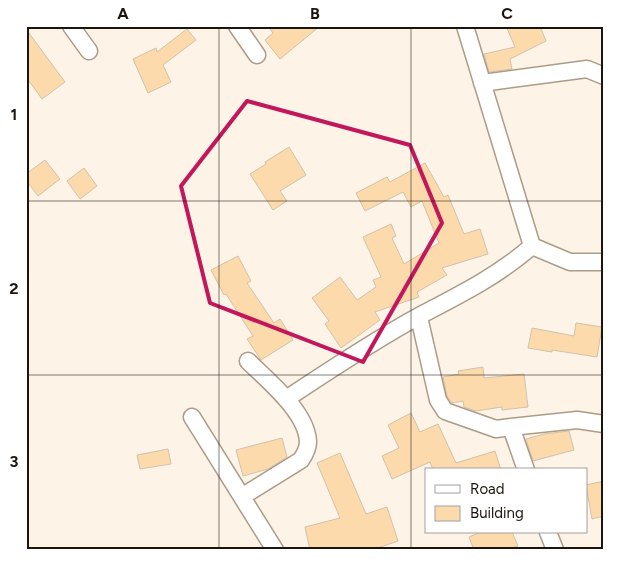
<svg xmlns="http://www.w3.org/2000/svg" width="630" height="576" font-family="Figtree,sans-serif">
<rect width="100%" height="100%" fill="#fdf3e6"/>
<path fill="#fcdaac" stroke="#d1c2ac" d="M 268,26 L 320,26 L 280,59 L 265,40 L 273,33 Z
M 506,26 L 540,26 L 546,41 L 510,59 L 512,69 L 489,72 L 484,54 L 515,47 Z
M 26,29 L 65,82 L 42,99 L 26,77 Z
M 187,29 L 196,40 L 163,65 L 171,82 L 148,93 L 133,59 L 156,48 L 157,52 Z
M 289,147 L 306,175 L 280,191 L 287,201 L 273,210 L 250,174 L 266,164 L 265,162 Z
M 45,160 L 60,179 L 38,196 L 26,180 L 26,174 Z
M 425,163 L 444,197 L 448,195 L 464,234 L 480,229 L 488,254 L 442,268 L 447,275 L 417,292 L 419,297 L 375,312 L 380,320 L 341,348 L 325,324 L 329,321 L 312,298 L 340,277 L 357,300 L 376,287 L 373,280 L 381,277 L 363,237 L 391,224 L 396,236 L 392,238 L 404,264 L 439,243 L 422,201 L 411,207 L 403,192 L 365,211 L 356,193 L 387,177 L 390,182 Z
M 84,168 L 97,186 L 80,199 L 67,181 Z
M 238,256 L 251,281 L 247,283 L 274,323 L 280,319 L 293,340 L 261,360 L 247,339 L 253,336 L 226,294 L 224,295 L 211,270 Z
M 576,323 L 602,327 L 597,357 L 552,350 L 552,352 L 528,348 L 532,328 L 574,336 Z
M 483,367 L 484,378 L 524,374 L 528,407 L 502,410 L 502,407 L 476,411 L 464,407 L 463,401 L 452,403 L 447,396 L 443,377 L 459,374 L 458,371 Z
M 411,413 L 420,432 L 438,424 L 456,463 L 495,451 L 501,470 L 433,470 L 430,462 L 392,479 L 382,456 L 399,448 L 388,425 Z
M 569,431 L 574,450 L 533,461 L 526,439 L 544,434 Z
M 282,438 L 287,457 L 268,469 L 243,476 L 236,450 Z
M 168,449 L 171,464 L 140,469 L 137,455 Z
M 340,453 L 366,514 L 387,507 L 398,541 L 372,550 L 310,550 L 305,527 L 340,518 L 317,463 Z
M 604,481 L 604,516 L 592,519 L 586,485 Z
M 481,532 L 512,532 L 518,546 L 508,550 L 474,550 L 469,537 Z"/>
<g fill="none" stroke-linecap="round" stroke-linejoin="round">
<defs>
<path id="minor" d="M 71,26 L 89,51
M 237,26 L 257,55
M 465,26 L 532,246 L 570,262 L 604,262
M 482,83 L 587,69 L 604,76
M 419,317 L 438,400 L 445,411 L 496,429 L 511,427 L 526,470
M 286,399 C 330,370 373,341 419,316 C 459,295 498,276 532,246
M 192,417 L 275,550
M 511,427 L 577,420 L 604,424
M 243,496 L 301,460 C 305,454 308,449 308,442 C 307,412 268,381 248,361
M 548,532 L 555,550"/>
</defs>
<use href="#minor" stroke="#ab9c87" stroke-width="19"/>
<use href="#minor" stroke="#fff" stroke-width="16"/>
</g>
<path fill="none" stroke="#c2185b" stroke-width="4" stroke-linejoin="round" d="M 247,101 L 410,145 L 442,223 L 363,362 L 210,303 L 181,186 Z"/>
<path fill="none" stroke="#1b150d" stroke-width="1" stroke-opacity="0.55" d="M 219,26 L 219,550M 411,26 L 411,550M 26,201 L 604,201M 26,375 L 604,375"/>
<rect width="630" height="576" fill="none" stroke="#ffffff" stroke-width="55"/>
<rect x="425" y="468" width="162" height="65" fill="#ffffff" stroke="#a4a19e"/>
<rect x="435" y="485" width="25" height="8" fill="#ffffff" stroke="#a4a19e"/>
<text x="470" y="494" font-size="15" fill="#1b150d">Road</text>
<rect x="435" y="506" width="25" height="15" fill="#fcdaac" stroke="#a4a19e"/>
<text x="470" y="518" font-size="15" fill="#1b150d">Building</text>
<rect x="28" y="28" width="574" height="520" fill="none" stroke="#1b150d" stroke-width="2"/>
<g font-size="16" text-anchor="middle" font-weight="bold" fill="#1b150d">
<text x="123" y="19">A</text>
<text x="315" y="19">B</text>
<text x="507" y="19">C</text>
<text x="14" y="120">1</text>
<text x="14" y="294">2</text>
<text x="14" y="467">3</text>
</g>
</svg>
